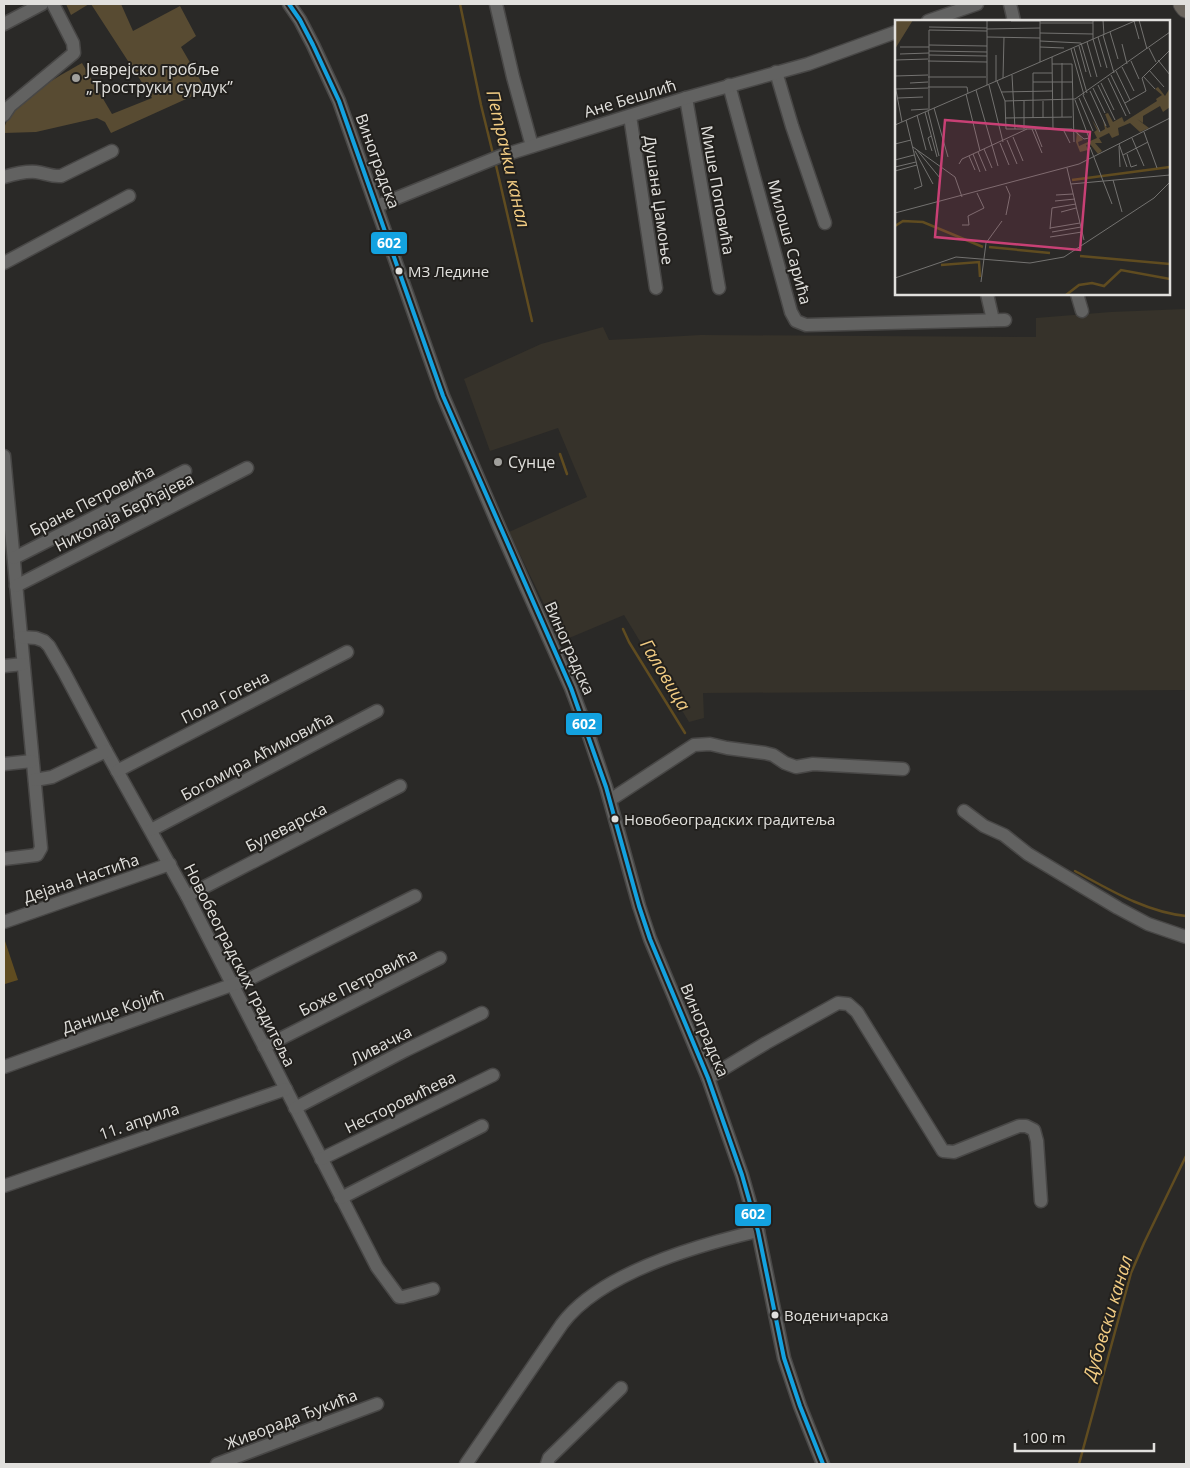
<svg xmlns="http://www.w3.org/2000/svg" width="1190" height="1468" font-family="'Open Sans',sans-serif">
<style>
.built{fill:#36322a}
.green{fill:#584b32}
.water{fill:#604c20}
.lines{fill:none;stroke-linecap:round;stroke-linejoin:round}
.stream{stroke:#604c20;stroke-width:2.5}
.minor-casing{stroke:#484746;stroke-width:15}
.highway-casing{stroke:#484746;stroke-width:21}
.minor{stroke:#626261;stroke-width:12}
.highway{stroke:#6a655d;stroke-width:19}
.bus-1-casing{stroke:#22201d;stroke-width:8}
.bus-1{stroke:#13a2e0;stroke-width:4}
.poi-dot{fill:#a1a09d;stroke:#22201d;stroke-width:2}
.bus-dot{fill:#e1e0dd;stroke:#22201d;stroke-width:2}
.labels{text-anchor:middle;stroke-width:4;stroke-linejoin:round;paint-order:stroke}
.bus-label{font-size:15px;fill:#e1e0dd;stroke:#22201d;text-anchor:start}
.poi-label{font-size:16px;fill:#e1e0dd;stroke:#22201d;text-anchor:start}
.street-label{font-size:16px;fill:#e1e0dd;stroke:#22201d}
.water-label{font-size:18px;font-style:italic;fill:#f2cc83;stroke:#22201d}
.inset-river{fill:none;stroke:#604c20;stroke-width:2.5}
.inset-road{fill:none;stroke:#737270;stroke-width:1}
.view{fill:#c84075;fill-opacity:0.15;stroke:#c84075;stroke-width:2.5}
.inset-edge{fill:none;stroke:#e1e0dd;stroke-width:2.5}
.line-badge{stroke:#22201d;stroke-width:2}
.badge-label{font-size:14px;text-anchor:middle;font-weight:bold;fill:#fff}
</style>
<rect width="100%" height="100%" fill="#2a2927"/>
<path class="built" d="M1186,309V690L703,693L704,718L689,722L624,615L562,641L509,532L587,497L558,428L490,451L464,379L541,344L603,327L609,340L701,335L1036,337V318L1111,312Z"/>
<g class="green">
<path d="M66,4H89L71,15Z"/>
<path d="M91,4H121L133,31L180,6L196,36L181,47L206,90L111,133L105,122L97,118L36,132L4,133C4,104 60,76 82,63L112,114L152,98Z"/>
</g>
<path class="water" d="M4,938L18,980L5,984L4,981Z"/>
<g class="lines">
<g class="stream">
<path d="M460,4L481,105L493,154"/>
<path d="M495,161L532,321"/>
<path d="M560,454L567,474"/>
<path d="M623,629L629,642L685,733"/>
<path d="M1075,871C1110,890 1146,912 1186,916"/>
<path d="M1079,1464L1131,1273L1144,1243L1186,1156"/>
</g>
<g class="minor-casing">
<g id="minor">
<path d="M289,4L300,20L313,45L339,101L443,396L500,529L571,688L587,730L606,787L639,906L650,939L708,1078L742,1175L758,1231L784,1358L800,1406L823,1464"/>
<path d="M496,4L513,77L532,146"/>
<path d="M1010,4L1014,21"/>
<path d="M928,21L977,4"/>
<path d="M4,24L42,4"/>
<path d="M776,72L792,126L825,223"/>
<path d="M729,85L791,312L796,321L806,325L1005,320"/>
<path d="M686,98L719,288"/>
<path d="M4,115L10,106L74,53L73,43L53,4"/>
<path d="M630,116L656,288"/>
<path d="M4,177C14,174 25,171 36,172C45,173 52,177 61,176L112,151"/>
<path d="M377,206L498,157L686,98L808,64L896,32"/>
<path d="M4,263L129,196"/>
<path d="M987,294L993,320"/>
<path d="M1077,294L1082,311"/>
<path d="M4,456L41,848L37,855L4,859"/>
<path d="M14,558L185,471"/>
<path d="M16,586L247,468"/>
<path d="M21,637L36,638L44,641L49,646L64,672L106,751L187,896L377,1267L399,1297H403L433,1289"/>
<path d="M4,666L23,664"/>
<path d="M4,764L32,761"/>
<path d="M117,771L347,652"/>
<path d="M35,780L52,777L106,751"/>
<path d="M610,800L694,745L710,744L727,748L765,753L773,755L785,763L796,767L813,764L903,769"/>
<path d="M964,811L984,826L1004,835L1028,854L1118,908L1148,924L1186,937"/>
<path d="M151,830L377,711"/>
<path d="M187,896L400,786"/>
<path d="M4,922L170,864"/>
<path d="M264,1047L440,958"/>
<path d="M4,1067L251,978L415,896"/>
<path d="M708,1078L766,1043L838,1003L848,1004L857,1012L943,1151L954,1152L1019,1126H1026L1034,1130L1037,1141L1041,1201"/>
<path d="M295,1108L406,1050L482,1013"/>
<path d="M321,1159L493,1075"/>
<path d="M4,1186L286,1089"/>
<path d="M341,1198L482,1126"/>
<path d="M217,1464L377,1404"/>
<path d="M466,1464L562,1324C600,1273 698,1245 758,1231"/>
<path d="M547,1464L549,1458L621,1388"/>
</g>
</g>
<g class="highway-casing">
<path id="highway" d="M1183,4L1186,8"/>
</g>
<use href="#minor" class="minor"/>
<use href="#highway" class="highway"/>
<g class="bus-1-casing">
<path id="bus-1" d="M289,4L300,20L313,45L339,101L443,396L571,688L606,787L639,906L650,939L708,1078L742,1175L758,1231L784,1358L800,1406L823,1464"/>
</g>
<use href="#bus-1" class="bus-1"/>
</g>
<g class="poi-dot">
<circle cx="76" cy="78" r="5"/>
<circle cx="498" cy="462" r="5"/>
</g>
<g class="bus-dot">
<circle cx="399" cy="271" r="4.5"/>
<circle cx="615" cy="819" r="4.5"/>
<circle cx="775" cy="1315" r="4.5"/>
</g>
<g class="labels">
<g class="bus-label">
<text x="408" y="277">МЗ Ледине</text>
<text x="624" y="825">Новобеоградских градитеља</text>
<text x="784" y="1321">Воденичарска</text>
</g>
<g class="poi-label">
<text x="86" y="75">Јеврејско гробље<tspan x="86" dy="18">„Троструки сурдук”</tspan></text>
<text x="508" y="468">Сунце</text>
</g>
<g class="street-label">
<text transform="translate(630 98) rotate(-17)" y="6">Ане Бешлић</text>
<text transform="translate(378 161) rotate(70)" y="6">Виноградска</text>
<text transform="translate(718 190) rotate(80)" y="6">Мише Поповића</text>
<text transform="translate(659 200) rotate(82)" y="6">Душана Џамоње</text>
<text transform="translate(790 242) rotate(75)" y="6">Милоша Сарића</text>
<text transform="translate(92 500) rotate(-27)" y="6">Бране Петровића</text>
<text transform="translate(124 512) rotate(-27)" y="6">Николаја Берђајева</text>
<text transform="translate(570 648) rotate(66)" y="6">Виноградска</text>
<text transform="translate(225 697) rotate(-27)" y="6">Пола Гогена</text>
<text transform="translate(257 756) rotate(-28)" y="6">Богомира Аћимовића</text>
<text transform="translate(286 827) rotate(-27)" y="6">Булеварска</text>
<text transform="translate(81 878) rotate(-19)" y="6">Дејана Настића</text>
<text transform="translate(240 965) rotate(63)" y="6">Новобеоградских градитеља</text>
<text transform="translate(358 982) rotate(-27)" y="6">Боже Петровића</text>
<text transform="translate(113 1011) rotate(-19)" y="6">Данице Којић</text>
<text transform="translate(705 1030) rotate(67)" y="6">Виноградска</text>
<text transform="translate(381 1045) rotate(-27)" y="6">Ливачка</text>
<text transform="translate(400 1102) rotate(-26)" y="6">Несторовићева</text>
<text transform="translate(139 1121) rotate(-19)" y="6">11. априла</text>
<text transform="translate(291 1419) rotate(-21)" y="6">Живорада Ђукића</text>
</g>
<g class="water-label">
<text transform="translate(508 159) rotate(77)" y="6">Петрачки канал</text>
<text transform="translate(665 675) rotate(59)" y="6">Галовица</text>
<text transform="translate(1108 1318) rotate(-73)" y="6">Дубовски канал</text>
</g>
</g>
<g transform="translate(895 20)">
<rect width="275" height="275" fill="#2a2927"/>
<path d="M0,0H18L0,29ZM263,67L270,76L275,68V87L268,92L265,86L248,96V103L242,99L254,108L245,112L235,103L223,108L224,115L217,118L214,113L204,118L207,123H200L207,131L203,134L195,124L191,125L193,130L185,132L181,122L182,111L188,120L183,122L184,126L202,118L199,112L202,110L197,100L205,112L210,109L208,100L212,108L215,107L210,94L213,93L218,102L227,97L229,102L262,81L261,79L267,75L260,69Z" fill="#584b32"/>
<path class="inset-river" d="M177,160L275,147M0,206L8,201L28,202L88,227M94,227L155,233M185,236L275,244M46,245L84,242L85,257M171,275L184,265L197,263L209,266L226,250L275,259"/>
<path class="inset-road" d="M145,0V42M198,0V19L206,47M208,0L209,15M244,0L252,29M116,1H145M239,1L244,19M145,3H198M34,7L92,8M92,9L145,8M215,12L223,39M145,13L198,14M208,15L219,53M92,17L145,18M203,17L212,48M145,21L186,23L196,57M192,22L202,57M227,24L232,44M34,25L92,26M184,26L191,52M5,27H34M145,27L169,28M179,28L192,73M254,28L261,42M176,29L189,75M34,31L92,32M5,34L34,33M34,35L92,36M157,37L158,109M0,40L33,39M263,40L275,55M33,41L92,42M236,41L244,59M157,44H177L179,122M227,47L239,71M254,50L269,67M221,51L235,80M117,55L120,109M216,55L235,94M0,56L33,55M248,56L260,69M33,57H91M108,58L109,17M213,58L231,96M101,61V35M102,61L110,81L111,109H177L189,119L194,118L180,80M138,62H177M15,63L33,62M206,63L219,90M0,65L7,102M92,65V0M94,65L108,122M203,65L220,100M33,67H72L73,73M198,68L210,93M1,69L33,68M81,70L103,146M195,71L211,106M106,72L157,71M71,74L85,131M188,75L205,112M3,78L28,77M184,78L198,111M110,81L180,79L275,12M129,81V109M230,83L251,71L247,58L275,30M39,88L53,137M16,90L33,89M34,90V10L92,11M33,91L44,136M30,92L42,137M22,95L31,130M167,97V43M110,98L177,97M138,98V53H157M148,98V81M11,100L27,166L19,169M0,105L242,0M137,109L147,133M140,109L147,127M168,109L175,123M249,112L262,148M36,116L33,118L37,131M118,117L128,141M237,118L249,146M112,120L122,144M105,123L114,145M0,124L16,120M224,124L232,147M224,126L225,147M18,127L60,157L67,177M195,127L217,184M89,129L97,148M22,130L45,158M20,131L38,164M83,132L91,151M78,134L85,152M232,134L236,147L242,145M228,135L253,122M74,136L80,150M0,140L19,135M64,144L67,139L132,109M0,147L21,142M172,148L189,220M0,151L22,145M218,160L227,192M176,164L275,155M111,166L115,175L111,195M161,175L178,174M160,181L180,179M166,192L181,188M0,193L184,144L275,98M67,205H74L73,196L89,188L82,173M155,208L185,203M155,209L157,188L181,184M157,212L186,207M155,217L187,212M0,258L61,237L135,243L169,237L259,178L275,162M86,262L91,223L107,201"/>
<path class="view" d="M50,100L195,112L185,230L40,217Z"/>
<rect width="275" height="275" class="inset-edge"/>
</g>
<g class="line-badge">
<rect x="370" y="231" width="38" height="24" rx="5" fill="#13a2e0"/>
<rect x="565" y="712" width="38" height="24" rx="5" fill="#13a2e0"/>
<rect x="734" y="1203" width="38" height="24" rx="5" fill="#13a2e0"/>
</g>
<g class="badge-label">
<text x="389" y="248">602</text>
<text x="584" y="729">602</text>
<text x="753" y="1219">602</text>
</g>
<rect width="1190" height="1468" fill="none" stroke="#e1e0dd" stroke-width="10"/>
<path d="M1015 1443v8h139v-8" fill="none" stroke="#e1e0dd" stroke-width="2.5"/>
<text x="1022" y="1443" font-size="15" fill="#e1e0dd" stroke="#22201d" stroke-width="4" paint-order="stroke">100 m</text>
</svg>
